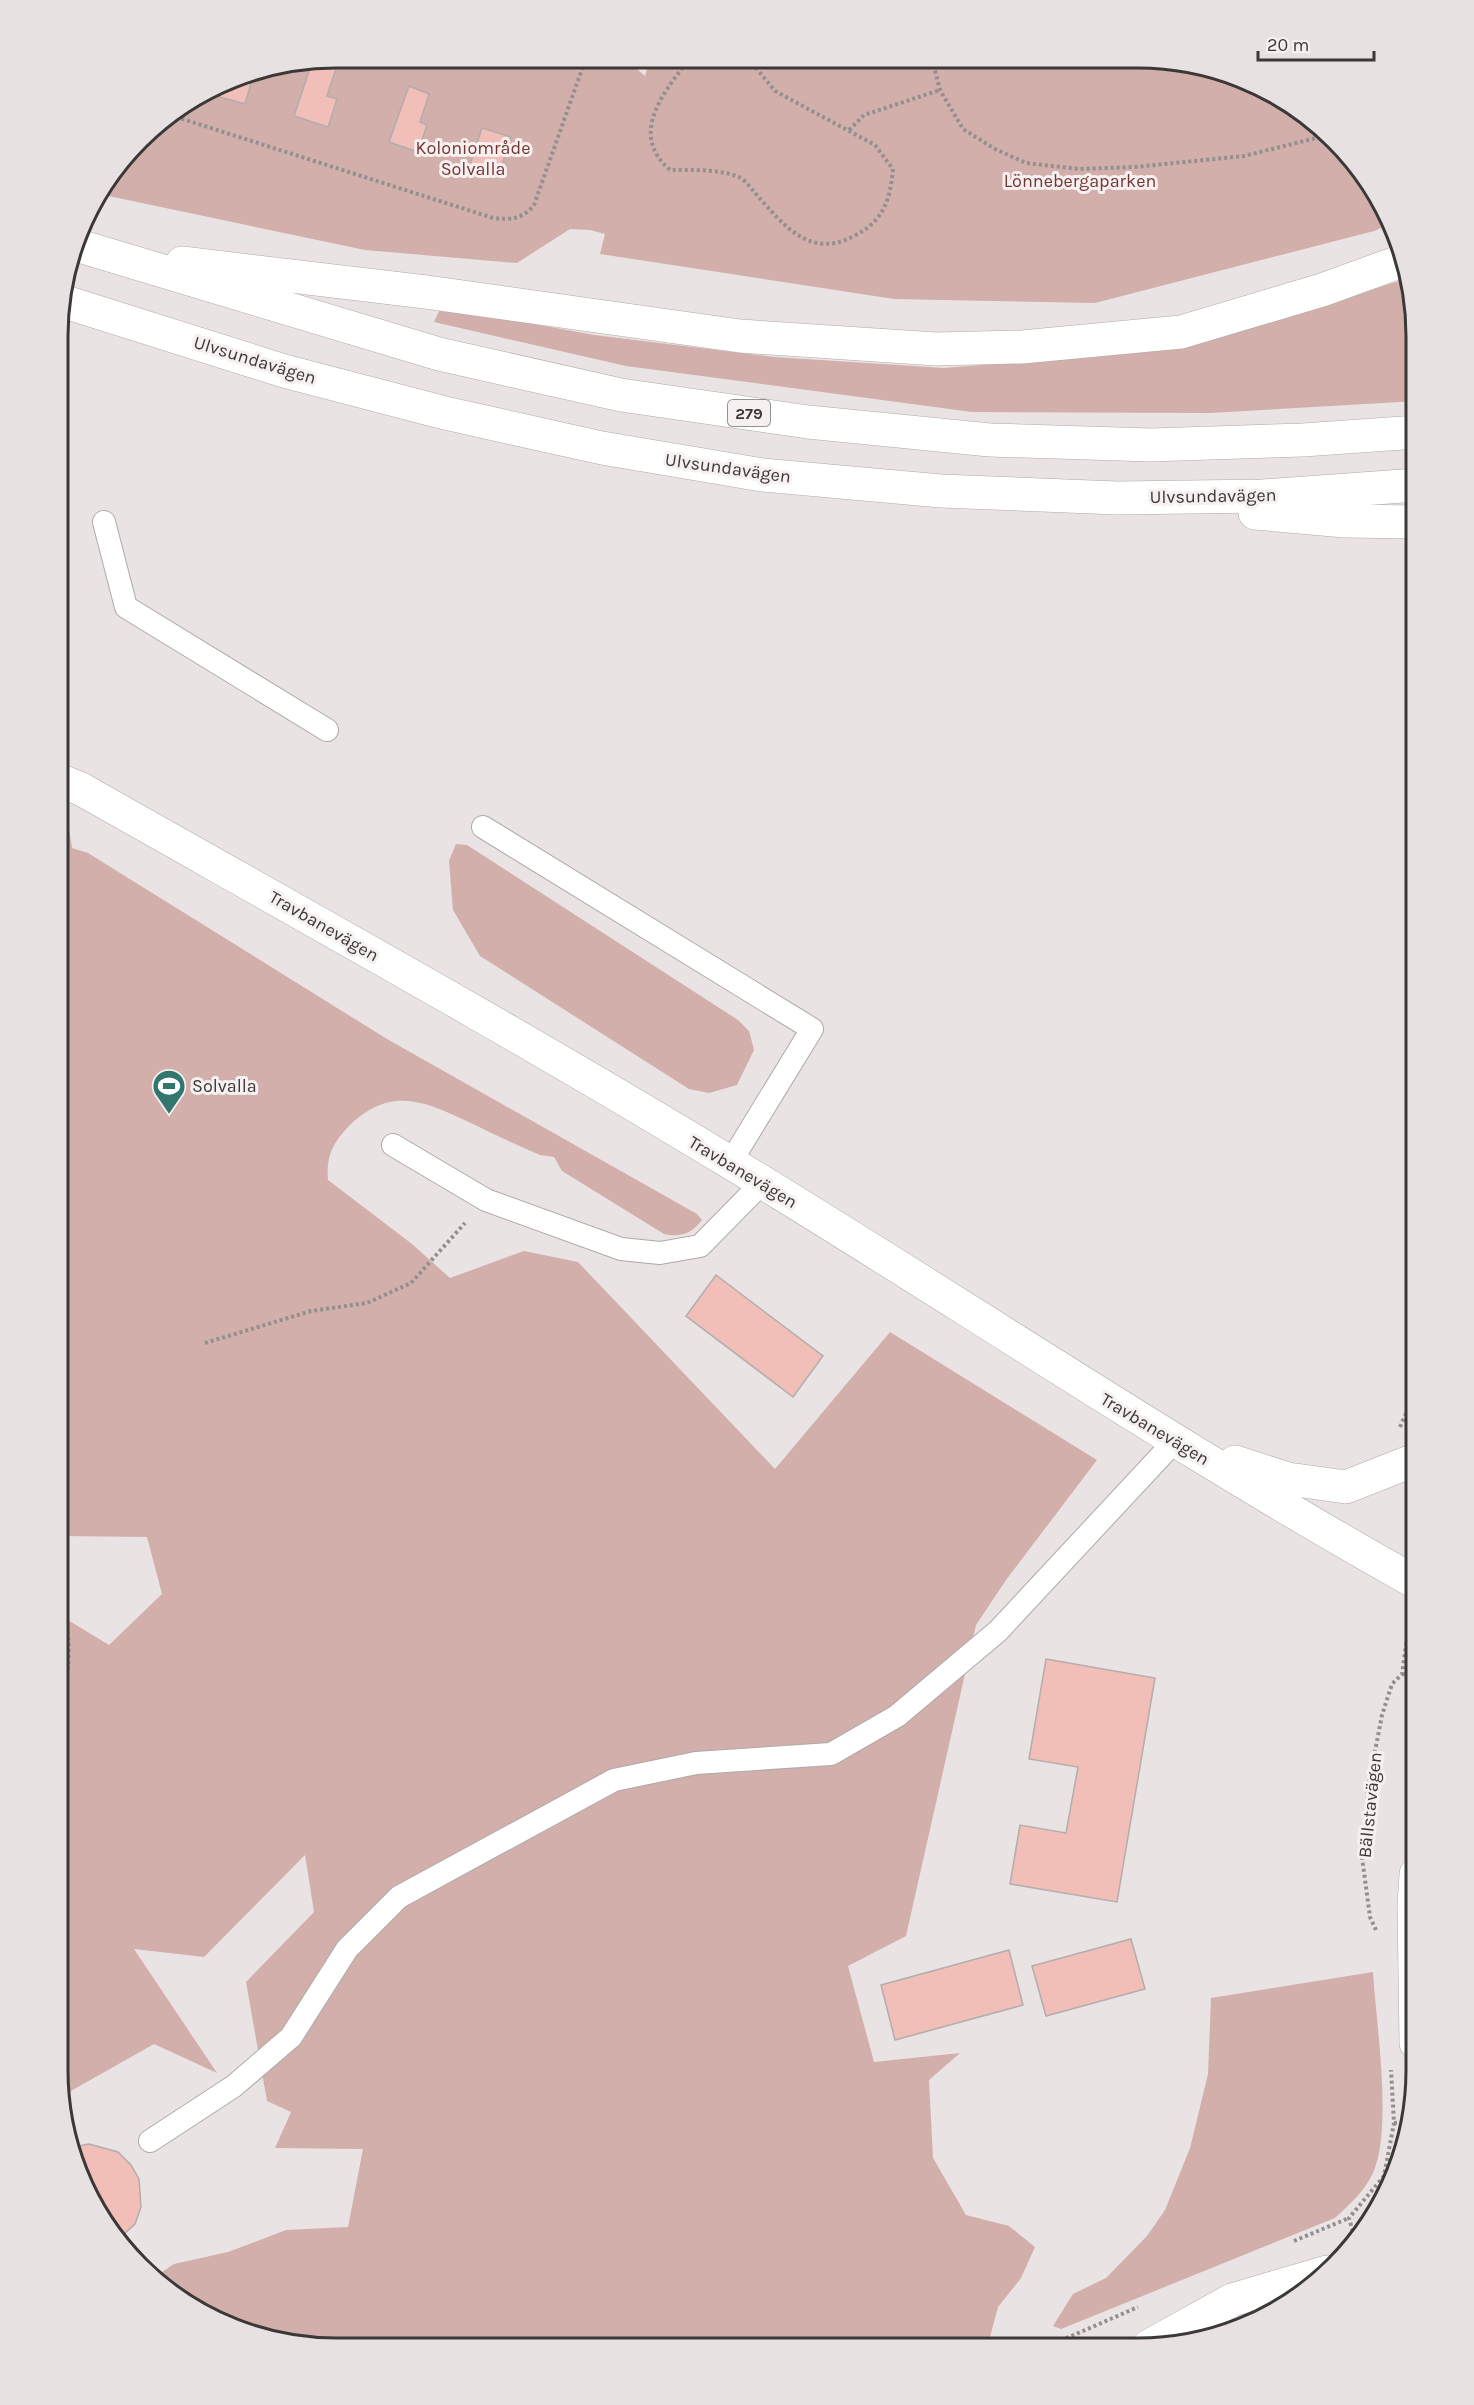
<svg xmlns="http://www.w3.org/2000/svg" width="1474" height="2405" font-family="Karla,sans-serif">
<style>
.green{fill:#d2afab}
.building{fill:#f1beb8;stroke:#b3adad;stroke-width:1.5}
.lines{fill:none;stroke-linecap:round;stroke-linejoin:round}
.lane-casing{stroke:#afaaa9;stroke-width:24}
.street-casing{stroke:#afaaa9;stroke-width:34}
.secondary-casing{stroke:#afaaa9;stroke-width:34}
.primary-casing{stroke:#afaaa9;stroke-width:34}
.path{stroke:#948f8f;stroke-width:4;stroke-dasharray:3 3;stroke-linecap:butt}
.lane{stroke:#fff;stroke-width:22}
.street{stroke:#fff;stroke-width:33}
.secondary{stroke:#fff;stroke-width:33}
.primary{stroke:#fff;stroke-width:33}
.labels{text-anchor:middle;stroke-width:6;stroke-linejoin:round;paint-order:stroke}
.shield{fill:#f6f0f0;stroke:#736f6f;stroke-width:1.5}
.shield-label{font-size:16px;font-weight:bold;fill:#3b3838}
.park-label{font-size:18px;fill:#753632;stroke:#f6f0f0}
.street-label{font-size:18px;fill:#3b3838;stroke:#f6f0f0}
.poi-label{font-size:18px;fill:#3b3838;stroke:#f6f0f0;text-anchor:start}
.rim{fill:none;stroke:#3b3838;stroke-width:3}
</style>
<rect width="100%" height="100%" fill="#e9e3e3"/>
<g class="green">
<path d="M335,57L624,58L645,76L650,58L1175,59L1246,78L1308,115L1360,166L1392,223L1374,231L1095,303L894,299L600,254L605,234L590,230L570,229L517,263L365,250L99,194L152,126L229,78Z"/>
<path d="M1406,279L1417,335V401L1210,413L972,412L626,366L434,322L441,307L594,335L774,357L944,368L1178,349Z"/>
<path d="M59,761L72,848L88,853L387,1039L697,1214L702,1220C692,1233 681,1238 664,1234L562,1171L554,1157L540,1155C517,1145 495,1135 473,1124C426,1102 391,1084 348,1127C332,1144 326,1157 328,1180L412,1244L450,1278L524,1251L578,1262L775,1469L890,1332L1097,1460L1006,1580L976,1625L906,1936L848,1966L874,2062L960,2053L929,2080L933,2158L966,2215L1009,2226L1035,2247L1021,2278L998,2307L987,2348L299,2346C246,2331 193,2318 153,2278L174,2264L228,2252L286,2230L348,2227L363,2149L275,2148L291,2112L267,2101L246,1982L314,1912L305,1855L204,1957L134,1949L217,2073L154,2044L62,2096L57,2070L58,1614L109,1645L162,1594L147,1537L58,1536Z"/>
<path d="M456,844L467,845L738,1020L749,1031L754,1050L737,1085L709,1093L689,1089L480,956L453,910L449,861Z"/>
<path d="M1373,1972C1376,2023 1393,2128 1373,2173C1364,2192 1350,2204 1335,2218L1061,2329L1053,2326L1073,2294L1106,2278L1147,2236L1165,2210L1190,2148L1208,2074L1211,1998Z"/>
</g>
<g class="building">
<path d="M325,59L338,63L327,96L337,99L328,127L294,116L312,62Z"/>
<path d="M254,73L245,104L209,94L210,90L229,78Z"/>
<path d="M409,86L429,94L420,122L427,125L418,152L389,142Z"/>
<path d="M482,128L511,137L498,177L469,168Z"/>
<path d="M716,1275L823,1356L793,1397L686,1316Z"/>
<path d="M1046,1659L1155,1678L1117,1902L1010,1884L1020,1825L1066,1833L1078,1767L1029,1759Z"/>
<path d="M1131,1939L1145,1989L1046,2016L1032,1966Z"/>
<path d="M1009,1950L1023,2005L895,2040L881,1985Z"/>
<path d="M89,2144L118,2152L131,2165L139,2179L141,2207L135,2224L116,2241L78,2176L72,2147Z"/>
</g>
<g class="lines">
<g class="lane-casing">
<g id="lane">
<path d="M104,522L126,607L327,730"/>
<path d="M483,827L812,1029L730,1163"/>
<path d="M393,1145L486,1200L621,1249L660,1253L700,1246L762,1183"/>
<path d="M150,2141L234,2086L291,2037L347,1949L399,1897L614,1780L696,1763L831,1754L897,1716L998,1631L1174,1442"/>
</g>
</g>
<g class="street-casing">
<g id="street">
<path d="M59,780L81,789"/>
<path d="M1149,2346L1232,2300L1327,2272"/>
</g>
</g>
<g class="secondary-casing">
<g id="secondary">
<path d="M81,789C298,912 517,1033 731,1163C960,1302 1182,1452 1417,1583"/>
<path d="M1235,1462L1288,1479L1346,1487L1417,1459"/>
<path d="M1416,2043L1414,1905L1416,1874"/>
</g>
</g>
<g class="primary-casing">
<g id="primary">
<path d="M76,245L439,354L621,395L808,422L990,440L1151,445L1303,440L1417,432"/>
<path d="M182,263L426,292L740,336L936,349L1022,347L1181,332L1322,290L1402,261"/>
<path d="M59,300L284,371L445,413L602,448L762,475L941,491L1117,498L1263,496L1417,485"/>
<path d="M1255,513L1345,521L1417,522"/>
</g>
</g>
<g class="path">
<path d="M690,58C664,92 628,134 670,170C692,170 719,169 739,177C745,180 751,188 755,193C783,224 809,260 854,236C884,221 890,200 893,169L875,145L775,91L748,58"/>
<path d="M932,59L940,90L963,129L995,149L1026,163L1079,169L1135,167L1244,156L1328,135"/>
<path d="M170,115L493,218C511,220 523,219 534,205L586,58"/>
<path d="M849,130L864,115L940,90"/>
<path d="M205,1343L311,1311L367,1303L411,1283L465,1223"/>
<path d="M1400,1427L1417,1389"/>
<path d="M1402,1674L1417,1677"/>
<path d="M57,1704C76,1677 67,1620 62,1588L58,1586"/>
<path d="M1376,1930L1370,1917L1362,1857L1368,1788L1382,1715L1392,1684L1402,1674L1410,1617"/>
<path d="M1394,2123L1410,2122"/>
<path d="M1294,2241L1349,2218"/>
<path d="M1356,2243L1349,2218L1384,2176L1394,2123L1391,2070"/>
<path d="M1044,2348L1138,2307"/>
</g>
<use href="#lane" class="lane"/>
<use href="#street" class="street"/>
<use href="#secondary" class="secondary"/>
<use href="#primary" class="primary"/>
</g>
<defs>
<g id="stadium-pin" transform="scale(1.725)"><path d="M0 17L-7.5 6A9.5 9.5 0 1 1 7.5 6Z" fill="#31776e" stroke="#f6f0f0"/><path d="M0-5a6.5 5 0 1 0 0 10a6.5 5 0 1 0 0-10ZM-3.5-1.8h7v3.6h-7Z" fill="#fff"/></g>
</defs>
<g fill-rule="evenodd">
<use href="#stadium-pin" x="169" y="1086"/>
</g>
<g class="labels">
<rect class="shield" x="728" y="400" width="42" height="26" rx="4.5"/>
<g class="shield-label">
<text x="749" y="419">279</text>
</g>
<g class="park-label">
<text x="473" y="154">Koloniområde<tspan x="473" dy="21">Solvalla</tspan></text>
<text x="1080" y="187">Lönnebergaparken</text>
</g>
<g class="street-label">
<text transform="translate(255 360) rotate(17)" y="6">Ulvsundavägen</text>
<text transform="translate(728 468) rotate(8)" y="6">Ulvsundavägen</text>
<text transform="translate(1213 496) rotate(-1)" y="6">Ulvsundavägen</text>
<text transform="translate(324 926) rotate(30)" y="6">Travbanevägen</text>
<text transform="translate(743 1172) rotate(31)" y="6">Travbanevägen</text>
<text transform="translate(1155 1429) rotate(31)" y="6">Travbanevägen</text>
<text transform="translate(1370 1805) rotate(-84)" y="6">Bällstavägen</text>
</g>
<g class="poi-label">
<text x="192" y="1092">Solvalla</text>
</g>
</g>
<path d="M0 0H1474V2405H0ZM336 68H1138A268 268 0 0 1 1406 336V2070A268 268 0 0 1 1138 2338H336A268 268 0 0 1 68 2070V336A268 268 0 0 1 336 68Z" fill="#e7e1e1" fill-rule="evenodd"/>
<path class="rim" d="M336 68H1138A268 268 0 0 1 1406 336V2070A268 268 0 0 1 1138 2338H336A268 268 0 0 1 68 2070V336A268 268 0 0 1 336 68Z"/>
<path d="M1258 51v9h116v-9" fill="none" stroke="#3b3838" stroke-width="3"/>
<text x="1267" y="51" font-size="18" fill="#3b3838" stroke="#f6f0f0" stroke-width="4.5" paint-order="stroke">20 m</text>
</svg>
